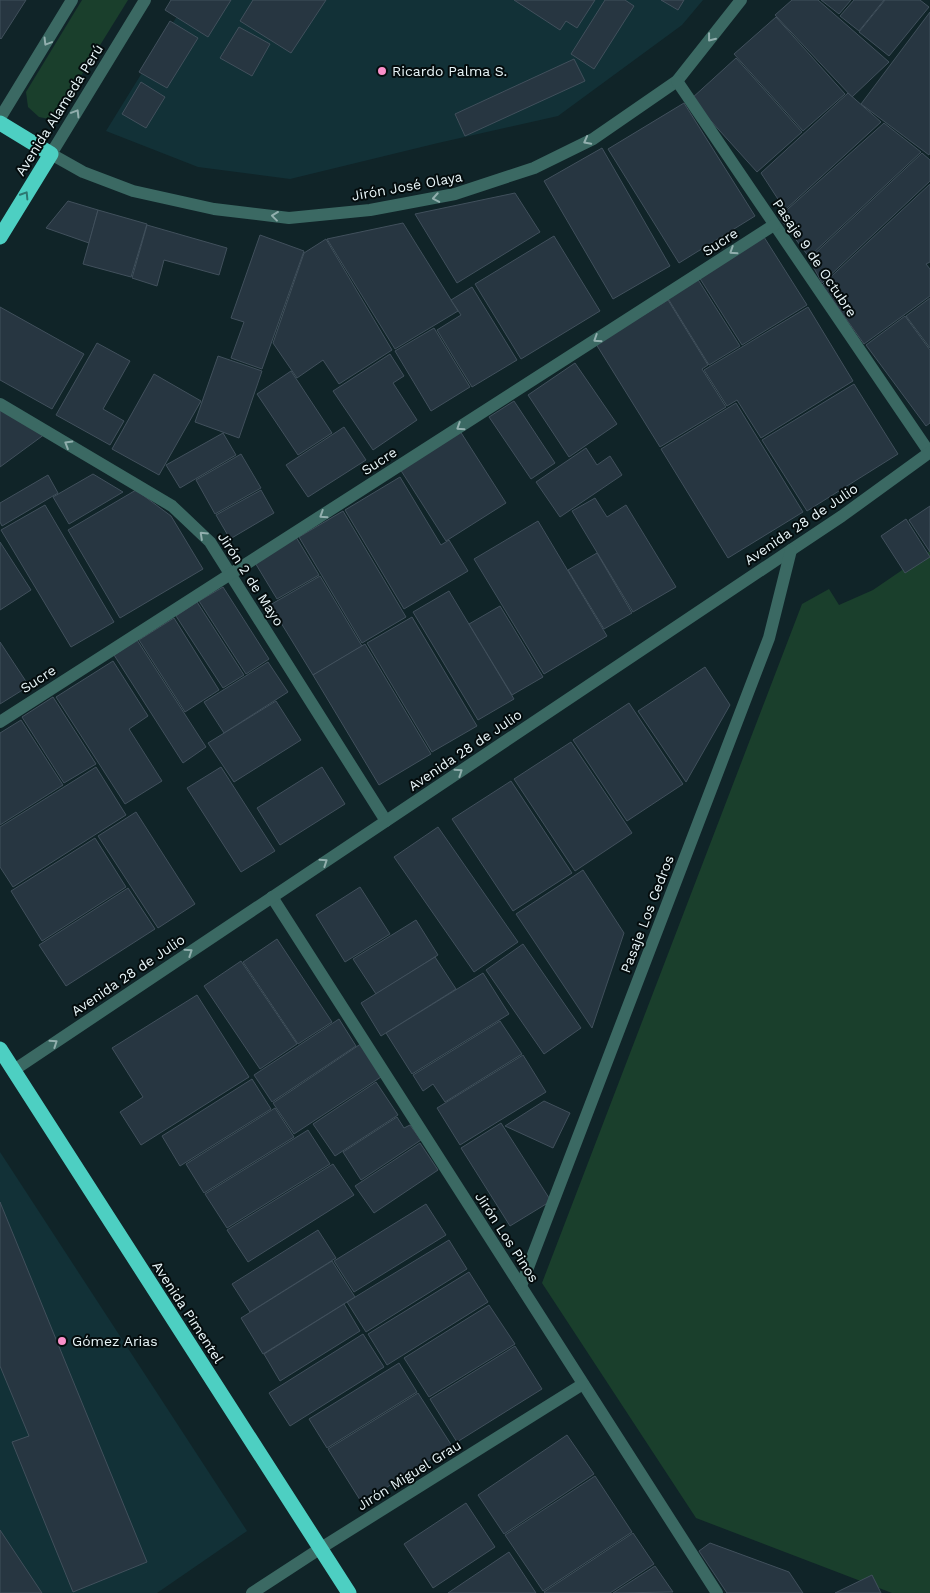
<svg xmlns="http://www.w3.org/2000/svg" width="930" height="1593" font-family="'Work Sans',sans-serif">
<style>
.built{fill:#123137}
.green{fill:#1a3f2c}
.building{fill:#273641;stroke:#41505c}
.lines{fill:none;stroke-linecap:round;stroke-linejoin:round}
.minor{stroke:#3b6963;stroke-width:12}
.highway{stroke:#4dcfc2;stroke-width:15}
.oneway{stroke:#92afae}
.oneway2{stroke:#2c7771}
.poi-dot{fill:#f98fc9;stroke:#040c0d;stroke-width:2}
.labels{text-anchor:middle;stroke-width:4;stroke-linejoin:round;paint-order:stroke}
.poi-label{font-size:14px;fill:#e8f5f8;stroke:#040c0d;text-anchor:start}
.street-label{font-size:14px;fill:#e8f5f8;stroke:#040c0d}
</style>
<rect width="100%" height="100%" fill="#102428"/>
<g class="built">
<path d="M187,0H703L682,25L558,116L438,143L290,179L198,167L106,131Z"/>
<path d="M0,1152L247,1531L157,1593H0Z"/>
</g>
<g class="green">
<path d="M82,0H128L58,113L49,119L39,117L28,107L26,92Z"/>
<path d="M930,551V1593H892L696,1518L542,1283L802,604L829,589L839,605L873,590Z"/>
</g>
<g class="building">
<path d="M0,0H26L1,39L0,38Z"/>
<path d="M171,0H231L208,37L165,10Z"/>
<path d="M253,0H326L291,53L240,21Z"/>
<path d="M514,0H595L577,28L566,21L560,30Z"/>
<path d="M605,0H625L634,6L594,69L571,54Z"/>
<path d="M661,0H684L678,10Z"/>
<path d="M792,0H818L889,62L852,97L775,15Z"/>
<path d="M821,0H851L839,14Z"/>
<path d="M854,0H884L859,31L840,16Z"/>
<path d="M885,0H920L929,7L889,56L859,32Z"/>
<path d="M930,12V153L929,155L861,104Z"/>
<path d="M776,17L845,94L803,131L734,54Z"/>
<path d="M170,21L198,38L167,88L139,72Z"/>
<path d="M239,27L270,44L252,76L220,58Z"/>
<path d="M736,58L802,132L757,172L691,99Z"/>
<path d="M574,59L585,81L465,136L455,114Z"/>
<path d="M141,82L165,97L146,128L122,114Z"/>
<path d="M848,93L881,122L785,210L761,173Z"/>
<path d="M684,103L755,216L679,263L608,149Z"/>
<path d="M884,123L921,152L809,257L779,217Z"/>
<path d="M602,148L670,266L613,299L544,181Z"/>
<path d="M922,153L930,160V181L822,283L809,259Z"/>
<path d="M930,184V262L926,264L930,269V296L864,344L822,285Z"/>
<path d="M515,193L540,232L457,283L415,214Z"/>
<path d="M68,201L98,210L89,243L46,228Z"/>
<path d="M98,210L147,224L131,277L83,264Z"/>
<path d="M403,223L458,311L395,349L327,239Z"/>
<path d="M147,225L227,248L219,275L164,260L157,286L132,278Z"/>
<path d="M260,235L304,251L262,369L231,358L244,322L231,318Z"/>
<path d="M554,236L600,311L521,359L475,284Z"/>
<path d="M764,237L807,305L742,345L699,277Z"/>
<path d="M326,239L392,350L339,384L323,360L297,378L273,343L304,253Z"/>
<path d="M697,278L740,346L709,365L667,297Z"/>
<path d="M472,287L517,360L472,387L437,330L461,315L451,300Z"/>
<path d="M930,298V348L906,316Z"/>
<path d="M668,300L708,365L702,369L726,407L660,447L596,344Z"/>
<path d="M0,307L84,354L52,409L0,380Z"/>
<path d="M808,307L853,381L761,438L737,400L727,406L704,370Z"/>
<path d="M905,316L930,350V423L926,426L866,345Z"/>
<path d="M434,328L470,387L431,411L395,351Z"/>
<path d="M97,343L130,361L103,409L124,421L110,445L56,415Z"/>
<path d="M390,354L404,376L393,383L417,420L373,450L333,391Z"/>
<path d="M218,356L262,371L239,438L195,422Z"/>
<path d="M575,363L617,424L569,457L528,395Z"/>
<path d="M291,371L332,433L298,455L257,394Z"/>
<path d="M154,374L201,401L159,475L112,449Z"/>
<path d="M854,384L898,454L807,511L762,440Z"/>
<path d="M514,401L555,463L531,479L489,417Z"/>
<path d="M736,403L803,512L728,558L661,449Z"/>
<path d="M0,406L45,434L0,467Z"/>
<path d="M344,427L366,460L308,497L286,465Z"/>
<path d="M460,431L506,503L446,541L400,469Z"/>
<path d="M223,433L236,455L180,488L166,465Z"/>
<path d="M586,448L597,465L610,456L622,475L560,517L536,482Z"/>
<path d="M241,454L261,488L215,514L196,480Z"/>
<path d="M93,474L123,492L69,524L53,497Z"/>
<path d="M48,475L58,493L2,526L0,522V503Z"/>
<path d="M400,477L441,545L449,540L468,571L404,609L345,510Z"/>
<path d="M136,490L171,516L203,569L120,618L68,530Z"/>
<path d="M261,490L274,513L230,539L216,515Z"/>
<path d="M595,498L607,517L626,505L676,587L633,612L572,511Z"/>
<path d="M45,505L114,622L71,647L1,530Z"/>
<path d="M930,506V552L909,520Z"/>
<path d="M343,511L406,617L362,643L299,537Z"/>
<path d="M906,519L930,557L905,573L881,536Z"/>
<path d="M538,521L607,636L544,674L474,559Z"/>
<path d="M296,537L319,575L277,599L254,561Z"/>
<path d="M0,542L31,590L0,610Z"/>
<path d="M597,553L632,613L604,629L568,570Z"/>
<path d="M320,576L362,646L313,675L270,605Z"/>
<path d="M223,587L269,659L246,674L199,601Z"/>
<path d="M449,591L514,699L478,720L413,612Z"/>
<path d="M197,602L244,675L223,688L176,616Z"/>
<path d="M500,606L543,677L512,695L469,624Z"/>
<path d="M412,617L477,726L432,752L367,643Z"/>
<path d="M174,618L219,690L185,712L139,640Z"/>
<path d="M137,640L206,747L183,763L114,655Z"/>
<path d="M0,642L29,686L0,704Z"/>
<path d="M365,644L431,754L379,785L313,675Z"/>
<path d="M113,661L148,716L129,729L162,781L125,804L56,697Z"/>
<path d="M268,662L288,692L224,733L204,702Z"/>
<path d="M705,667L730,705L686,782L638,711Z"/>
<path d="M53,697L96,764L64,783L22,717Z"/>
<path d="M276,701L301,740L234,782L208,743Z"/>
<path d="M629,703L683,784L627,821L573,740Z"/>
<path d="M21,720L63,785L0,825V733Z"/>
<path d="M571,742L632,833L575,871L514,779Z"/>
<path d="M96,767L126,815L13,887L0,867V827Z"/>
<path d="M221,767L275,851L241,872L187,788Z"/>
<path d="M322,767L345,804L280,845L257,808Z"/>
<path d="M511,781L572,873L513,911L452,819Z"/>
<path d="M136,812L195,904L158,928L98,836Z"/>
<path d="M438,827L518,942L474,972L394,857Z"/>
<path d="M95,838L126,887L42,941L11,891Z"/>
<path d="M583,870L624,933L592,1028L516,914Z"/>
<path d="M360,887L390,934L345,962L316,915Z"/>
<path d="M128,888L155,929L66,986L39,945Z"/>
<path d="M416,920L438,955L376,994L353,959Z"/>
<path d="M277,939L332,1022L298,1044L243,962Z"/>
<path d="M523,944L581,1028L544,1054L486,970Z"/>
<path d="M435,957L456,989L381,1036L361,1003Z"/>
<path d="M241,961L297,1044L260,1069L204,986Z"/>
<path d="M483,973L509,1014L412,1074L386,1033Z"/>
<path d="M197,995L249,1077L141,1145L120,1112L143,1097L112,1048Z"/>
<path d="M339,1019L356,1046L272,1102L254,1075Z"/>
<path d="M500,1021L522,1054L445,1102L433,1084L423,1091L413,1075Z"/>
<path d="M362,1043L384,1075L294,1134L273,1103Z"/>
<path d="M523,1055L546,1092L460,1145L437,1108Z"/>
<path d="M252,1079L271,1109L180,1166L162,1136Z"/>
<path d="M376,1082L398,1115L335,1156L313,1124Z"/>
<path d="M544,1101L570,1113L553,1148L505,1126Z"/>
<path d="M275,1108L294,1137L204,1193L186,1164Z"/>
<path d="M397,1117L404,1128L410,1125L421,1140L361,1180L343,1152Z"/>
<path d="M501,1123L551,1201L510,1226L461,1148Z"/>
<path d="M308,1130L330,1164L227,1228L205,1194Z"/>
<path d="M420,1143L438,1170L374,1213L355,1186Z"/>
<path d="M333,1164L354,1195L248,1262L227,1230Z"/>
<path d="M0,1202L147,1562L73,1592L12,1442L29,1436L0,1366Z"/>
<path d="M426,1204L446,1235L354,1292L334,1261Z"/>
<path d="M318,1230L336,1258L250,1312L232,1284Z"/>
<path d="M449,1240L467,1269L366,1332L347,1302Z"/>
<path d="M332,1261L355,1297L263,1354L241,1318Z"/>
<path d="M469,1272L488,1302L387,1365L368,1334Z"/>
<path d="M344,1304L360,1331L280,1381L264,1354Z"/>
<path d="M489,1305L515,1344L429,1397L404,1358Z"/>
<path d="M363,1334L384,1367L290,1426L269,1393Z"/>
<path d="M515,1346L542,1389L457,1442L430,1399Z"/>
<path d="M399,1363L417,1392L327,1448L309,1419Z"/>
<path d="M418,1393L452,1446L362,1503L328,1449Z"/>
<path d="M567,1435L594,1474L504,1534L478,1495Z"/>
<path d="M595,1476L632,1532L543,1591L505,1535Z"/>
<path d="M466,1503L495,1547L433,1588L404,1544Z"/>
<path d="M0,1530L42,1593H0Z"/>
<path d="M633,1533L654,1564L610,1593H545L544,1592Z"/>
<path d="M710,1543L789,1572L803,1593H727L699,1551Z"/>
<path d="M509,1552L536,1593H448Z"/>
<path d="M655,1566L673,1592L613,1593Z"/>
<path d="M872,1575L881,1593H835Z"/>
</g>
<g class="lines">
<g class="minor">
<path d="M145,0L51,154L83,172L133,191L214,209L289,218L370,210L455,194L534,168L593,139L677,81L741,0"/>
<path d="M677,81L929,452"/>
<path d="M0,118L72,0"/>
<path d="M0,404L172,506L210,542L386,821"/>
<path d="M0,722L774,225"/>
<path d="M272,897L717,1593"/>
<path d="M14,1070L791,550L842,516L930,452"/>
<path d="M521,1286L769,638L791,550"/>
<path d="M252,1593L321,1548L583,1384"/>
</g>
<g class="highway">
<path d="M0,123L51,154L0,237"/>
<path d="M0,1049L349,1593"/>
</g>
</g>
<defs><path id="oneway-chevron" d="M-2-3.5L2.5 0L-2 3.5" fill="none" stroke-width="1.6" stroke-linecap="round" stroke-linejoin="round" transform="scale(1.25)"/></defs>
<g class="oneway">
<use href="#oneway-chevron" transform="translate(711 38) rotate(128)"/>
<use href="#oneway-chevron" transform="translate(47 42) rotate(121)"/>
<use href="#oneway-chevron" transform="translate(76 113) rotate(-59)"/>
<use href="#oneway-chevron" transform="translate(587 141) rotate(152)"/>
<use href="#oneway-chevron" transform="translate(436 198) rotate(170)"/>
<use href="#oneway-chevron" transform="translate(275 216) rotate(-173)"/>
<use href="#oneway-chevron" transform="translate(733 251) rotate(147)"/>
<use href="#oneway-chevron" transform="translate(597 339) rotate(147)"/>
<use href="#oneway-chevron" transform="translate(460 427) rotate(147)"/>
<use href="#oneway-chevron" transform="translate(68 444) rotate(-149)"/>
<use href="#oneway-chevron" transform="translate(323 515) rotate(147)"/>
<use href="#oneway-chevron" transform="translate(203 535) rotate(-137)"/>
<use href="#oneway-chevron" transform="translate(459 772) rotate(-34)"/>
<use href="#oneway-chevron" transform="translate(324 862) rotate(-34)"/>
<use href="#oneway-chevron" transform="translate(189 952) rotate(-34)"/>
<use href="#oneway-chevron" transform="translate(54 1043) rotate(-34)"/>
</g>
<use class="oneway2" href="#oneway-chevron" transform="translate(25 195) rotate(-58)"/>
<g class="poi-dot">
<circle cx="382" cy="71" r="5"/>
<circle cx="62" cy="1341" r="5"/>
</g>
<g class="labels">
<g class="poi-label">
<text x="392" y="76">Ricardo Palma S.</text>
<text x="72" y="1346">Gómez Arias</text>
</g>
<g class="street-label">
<text transform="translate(59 110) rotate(-58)" y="5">Avenida Alameda Perú</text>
<text transform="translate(407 186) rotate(-10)" y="5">Jirón José Olaya</text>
<text transform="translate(720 242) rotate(-33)" y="5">Sucre</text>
<text transform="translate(815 258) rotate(56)" y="5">Pasaje 9 de Octubre</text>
<text transform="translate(379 461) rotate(-33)" y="5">Sucre</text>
<text transform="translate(801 524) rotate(-34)" y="5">Avenida 28 de Julio</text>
<text transform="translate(251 579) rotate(57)" y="5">Jirón 2 de Mayo</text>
<text transform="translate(38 679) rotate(-33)" y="5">Sucre</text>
<text transform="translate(465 750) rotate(-34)" y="5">Avenida 28 de Julio</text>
<text transform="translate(647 914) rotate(-69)" y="5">Pasaje Los Cedros</text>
<text transform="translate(128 975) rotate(-34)" y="5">Avenida 28 de Julio</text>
<text transform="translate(507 1237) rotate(57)" y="5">Jirón Los Pinos</text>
<text transform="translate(188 1312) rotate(57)" y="5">Avenida Pimentel</text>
<text transform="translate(409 1475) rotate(-32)" y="5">Jirón Miguel Grau</text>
</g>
</g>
</svg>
